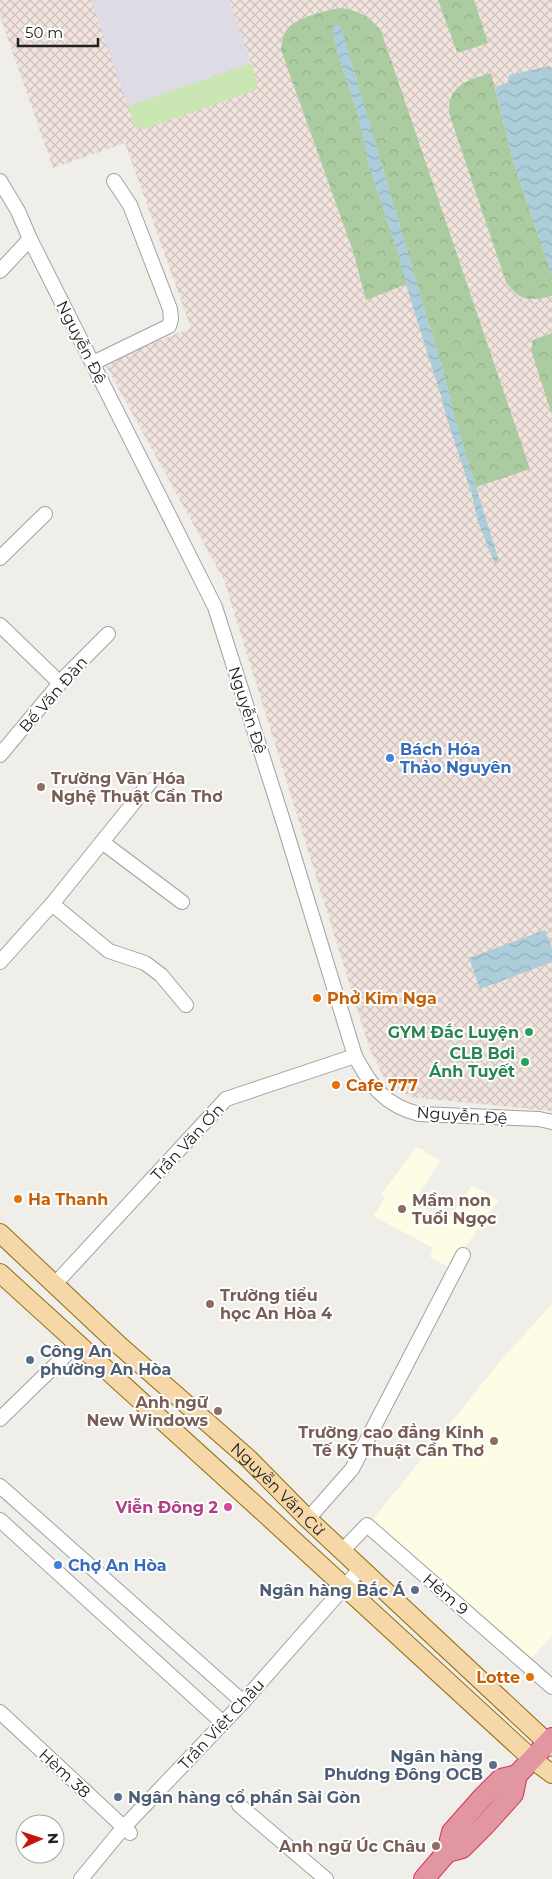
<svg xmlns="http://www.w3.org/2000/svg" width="552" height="1879" font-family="Montserrat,sans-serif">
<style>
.education{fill:#fcfde4}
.military{fill:url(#military-cross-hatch)}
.grass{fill:#cae6b2}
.forest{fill:url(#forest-crowns)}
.plaza{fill:#dddce6}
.water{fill:url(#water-waves)}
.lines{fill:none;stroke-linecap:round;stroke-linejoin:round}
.minor-casing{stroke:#a2a2a2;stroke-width:16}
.major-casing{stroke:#926b0b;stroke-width:20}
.highway-casing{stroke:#cf3463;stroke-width:22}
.minor{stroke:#fff;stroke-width:14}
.major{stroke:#f6d7a8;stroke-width:18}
.highway{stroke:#e196a1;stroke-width:20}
.shop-dot{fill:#3f7fe0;stroke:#fff;stroke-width:2}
.education-dot{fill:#8d6e63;stroke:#fff;stroke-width:2}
.food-dot{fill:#e8710a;stroke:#fff;stroke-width:2}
.leisure-dot{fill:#2e9e5b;stroke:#fff;stroke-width:2}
.service-dot{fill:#5c6f8a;stroke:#fff;stroke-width:2}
.hotel-dot{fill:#d1479c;stroke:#fff;stroke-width:2}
.labels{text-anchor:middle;stroke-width:4;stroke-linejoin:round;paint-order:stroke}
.street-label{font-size:16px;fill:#212121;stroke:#fff}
.shop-label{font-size:16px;font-weight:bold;fill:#366cbe;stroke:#fff;text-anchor:start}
.education-label{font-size:16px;font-weight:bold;fill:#785e54;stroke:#fff;text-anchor:start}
.food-label{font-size:16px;font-weight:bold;fill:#c56008;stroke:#fff;text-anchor:start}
.leisure-label{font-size:16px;font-weight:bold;fill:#27864d;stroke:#fff;text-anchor:end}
.service-label{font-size:16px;font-weight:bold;fill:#4e5e75;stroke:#fff;text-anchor:start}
.hotel-label{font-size:16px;font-weight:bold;fill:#b23c85;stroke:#fff;text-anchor:end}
</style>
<defs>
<pattern id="military-cross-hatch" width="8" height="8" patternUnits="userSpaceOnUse" patternTransform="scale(1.25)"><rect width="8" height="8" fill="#f1e3dd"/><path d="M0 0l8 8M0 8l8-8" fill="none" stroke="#cec2bd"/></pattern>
<pattern id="forest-crowns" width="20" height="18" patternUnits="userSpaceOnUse" patternTransform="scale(1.25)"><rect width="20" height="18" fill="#abcca0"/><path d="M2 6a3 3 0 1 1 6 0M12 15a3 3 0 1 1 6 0" fill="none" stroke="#93af8a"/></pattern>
<pattern id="water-waves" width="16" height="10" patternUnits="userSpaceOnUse" patternTransform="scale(1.25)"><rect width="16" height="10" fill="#acceda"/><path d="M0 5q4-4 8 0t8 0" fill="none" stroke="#94b1bb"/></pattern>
</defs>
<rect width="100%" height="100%" fill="#f0eee8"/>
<g class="education">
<path d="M415,1148H420L440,1161L414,1202L447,1221L472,1185L499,1200L450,1268L430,1257L433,1248L373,1216L385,1198L381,1195Z"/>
<path d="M552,1304V1636L527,1663L369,1524L503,1358Z"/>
</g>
<path class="military" d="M0,0H552V1111L410,1097L385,1080L369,1047L224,580L104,362L191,328L125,143L53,168L0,16Z"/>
<path class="grass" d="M251,63L258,83L256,90L142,130L135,127L128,106Z"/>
<g class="forest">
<path d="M438,0H474L488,43L461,52H457Z"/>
<path d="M342,8C359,11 371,17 381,31L530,469L476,487L454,416L447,385L341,27H333L338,55L358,115L369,166L398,253L407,284L366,300L354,254L281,50C282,42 283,33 289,27C297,18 330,9 342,8Z"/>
<path d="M491,73L514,164L552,275V296C530,301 520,302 506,282L449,113C448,84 469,80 491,73Z"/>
<path d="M552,333V415L531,350L533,340Z"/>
</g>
<path class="plaza" d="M91,0H229L251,63L128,106Z"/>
<g class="water">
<path d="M337,25L341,27L447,385L454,416L499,561L495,564L478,522L472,495L446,416L441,396L410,298L398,253L369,166L358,115L338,55L333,27Z"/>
<path d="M550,66L552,71V275L514,164L495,87L509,82V75Z"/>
<path d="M545,930L552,948V962L480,989L469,958Z"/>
</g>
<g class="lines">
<g class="minor-casing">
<g id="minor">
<path d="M0,181L18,211L30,239L215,607L284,824L355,1056C371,1086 384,1105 419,1114L539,1119L552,1122"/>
<path d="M0,271L30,239"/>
<path d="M93,363L169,326L171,319L170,309L130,205L114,181"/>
<path d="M0,558L45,514"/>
<path d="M0,625L60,683"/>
<path d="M0,755L66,676L108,634"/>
<path d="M102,842L182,902"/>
<path d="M52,904L109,951L145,963L161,975L186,1005"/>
<path d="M0,962L52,904L152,780"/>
<path d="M55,1284L226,1099L355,1056"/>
<path d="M0,1419L78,1343"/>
<path d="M0,1486L243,1702"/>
<path d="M308,1519L352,1469L463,1255"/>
<path d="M0,1520L223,1723"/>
<path d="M342,1551L367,1525L552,1687"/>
<path d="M0,1712L130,1833"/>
<path d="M239,1805L326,1879"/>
<path d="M81,1879L123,1828L243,1702L361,1568"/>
</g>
</g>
<g class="major-casing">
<g id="major">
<path id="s1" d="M0,1233L120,1346L249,1459L308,1519L552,1747"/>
<path d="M0,1273L251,1501L532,1759L552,1774"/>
</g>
</g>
<g class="highway-casing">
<g id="highway">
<path d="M447,1852L462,1848L485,1825L513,1794L517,1775L552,1738"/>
<path d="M424,1879L447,1852L452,1832L482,1798L501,1779L517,1775"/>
</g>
</g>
<use href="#minor" class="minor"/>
<use href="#major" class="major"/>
<use href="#highway" class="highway"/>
</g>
<g class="shop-dot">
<circle cx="390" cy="758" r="5"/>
<circle cx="58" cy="1565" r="5"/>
</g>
<g class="education-dot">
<circle cx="41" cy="787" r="5"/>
<circle cx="402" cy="1209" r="5"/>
<circle cx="210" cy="1304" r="5"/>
<circle cx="218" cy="1411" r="5"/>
<circle cx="494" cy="1441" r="5"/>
<circle cx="436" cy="1846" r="5"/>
</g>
<g class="food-dot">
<circle cx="317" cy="998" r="5"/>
<circle cx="336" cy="1085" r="5"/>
<circle cx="18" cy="1199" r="5"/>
<circle cx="530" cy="1677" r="5"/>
</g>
<g class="leisure-dot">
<circle cx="529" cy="1032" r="5"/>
<circle cx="525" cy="1062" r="5"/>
</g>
<g class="service-dot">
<circle cx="30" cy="1360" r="5"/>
<circle cx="415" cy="1590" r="5"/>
<circle cx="493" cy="1765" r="5"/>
<circle cx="118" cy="1797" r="5"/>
</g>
<circle class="hotel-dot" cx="228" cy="1507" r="5"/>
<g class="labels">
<g class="street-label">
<text transform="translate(82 342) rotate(63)" y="6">Nguyễn Đệ</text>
<text transform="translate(53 694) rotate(-49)" y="6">Bế Văn Đàn</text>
<text transform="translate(248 710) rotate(72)" y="6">Nguyễn Đệ</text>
<text transform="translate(462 1115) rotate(4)" y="6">Nguyễn Đệ</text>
<text transform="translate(187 1142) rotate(-47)" y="6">Trần Văn Ơn</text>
<text dy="6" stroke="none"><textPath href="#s1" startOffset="378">Nguyễn Văn Cừ</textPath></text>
<text transform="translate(446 1594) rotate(41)" y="6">Hẻm 9</text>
<text transform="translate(221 1724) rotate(-47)" y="6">Trần Việt Châu</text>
<text transform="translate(65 1773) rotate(43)" y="6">Hèm 38</text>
</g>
<g class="shop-label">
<text x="400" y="755">Bách Hóa<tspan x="400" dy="18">Thảo Nguyên</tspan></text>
<text x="68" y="1571">Chợ An Hòa</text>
</g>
<g class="education-label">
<text x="51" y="784">Trường Văn Hóa<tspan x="51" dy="18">Nghệ Thuật Cần Thơ</tspan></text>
<text x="412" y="1206">Mầm non<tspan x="412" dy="18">Tuổi Ngọc</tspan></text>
<text x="220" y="1301">Trường tiểu<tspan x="220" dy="18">học An Hòa 4</tspan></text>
<text x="208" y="1408" text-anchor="end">Anh ngữ<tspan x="208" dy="18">New Windows</tspan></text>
<text x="484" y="1438" text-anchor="end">Trường cao đẳng Kinh<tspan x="484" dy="18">Tế Kỹ Thuật Cần Thơ</tspan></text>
<text x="426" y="1852" text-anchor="end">Anh ngữ Úc Châu</text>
</g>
<g class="food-label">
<text x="327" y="1004">Phở Kim Nga</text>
<text x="346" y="1091">Cafe 777</text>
<text x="28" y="1205">Ha Thanh</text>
<text x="520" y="1683" text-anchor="end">Lotte</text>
</g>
<g class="leisure-label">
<text x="519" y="1038">GYM Đắc Luyện</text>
<text x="515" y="1059">CLB Bơi<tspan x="515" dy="18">Ánh Tuyết</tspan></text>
</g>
<g class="service-label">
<text x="40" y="1357">Công An<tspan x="40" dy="18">phường An Hòa</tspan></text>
<text x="405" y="1596" text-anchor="end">Ngân hàng Bắc Á</text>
<text x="483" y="1762" text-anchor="end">Ngân hàng<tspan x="483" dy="18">Phương Đông OCB</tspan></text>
<text x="128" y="1803">Ngân hàng cổ phần Sài Gòn</text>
</g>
<g class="hotel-label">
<text x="218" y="1513">Viễn Đông 2</text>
</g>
</g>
<g transform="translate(40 1839) rotate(87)"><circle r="24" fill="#ffffff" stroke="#a6a6a6"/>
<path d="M0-4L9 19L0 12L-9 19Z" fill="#c3160f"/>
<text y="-8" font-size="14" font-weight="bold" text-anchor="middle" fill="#212121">N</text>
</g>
<path d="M18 38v8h80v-8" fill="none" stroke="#212121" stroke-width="2.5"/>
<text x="25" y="38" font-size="15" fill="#212121" stroke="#ffffff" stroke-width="4" paint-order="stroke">50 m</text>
</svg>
